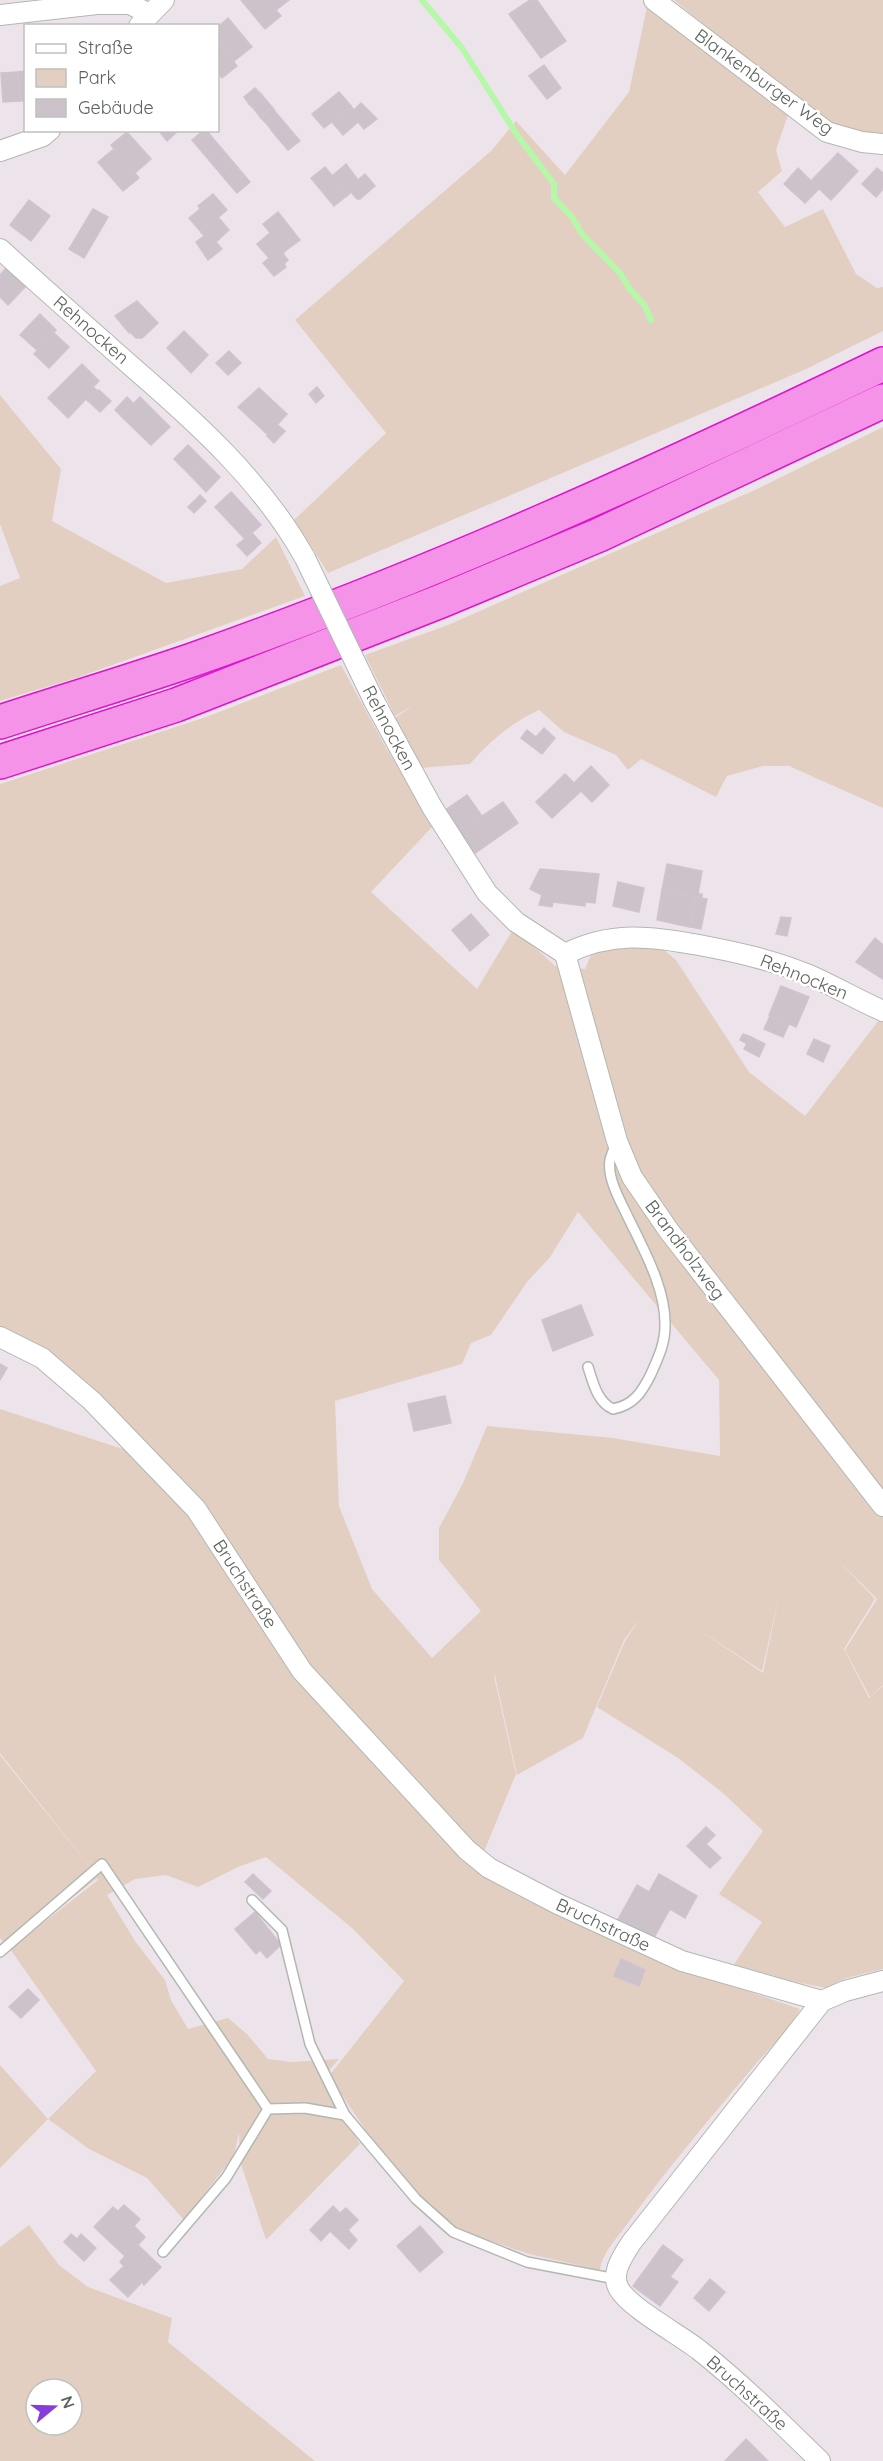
<svg xmlns="http://www.w3.org/2000/svg" width="883" height="2461" font-family="Quicksand,sans-serif">
<style>
.green{fill:#e3cfc2;fill-rule:evenodd}
.lines{fill:none;stroke-linecap:round;stroke-linejoin:round}
.stream{stroke:#b6f8a9;stroke-width:6}
.building{fill:#cbc2ca;stroke:#d1c2d0;stroke-width:1.5}
.service-casing{stroke:#b1b8b1;stroke-width:12}
.minor-casing{stroke:#b1b8b1;stroke-width:22}
.motorway-casing{stroke:#df12ce;stroke-width:36}
.service{stroke:#fff;stroke-width:9}
.minor{stroke:#fff;stroke-width:20}
.motorway{stroke:#f493e7;stroke-width:33}
.minor-bridge-casing{stroke:#b1b8b1;stroke-width:22;stroke-linecap:butt}
.minor-bridge{stroke:#fff;stroke-width:20}
.labels{text-anchor:middle;stroke-width:5;stroke-linejoin:round;paint-order:stroke}
.street-label{font-size:18px;fill:#5c635c;stroke:#fff}
</style>
<rect width="100%" height="100%" fill="#ede4eb"/>
<g class="green">
<path d="M674,0H883V135H872L828,125Z"/>
<path d="M648,2L789,112L776,150L782,171L758,192L785,227L823,209L856,274L877,288L883,287V331L804,370L328,573L294,520L386,433L295,320L492,150L516,121L565,175L629,92Z"/>
<path d="M0,395L61,469L52,521L166,583L242,569L276,537L305,596L76,678L0,701V586L20,578L0,524Z"/>
<path d="M883,427V808L789,766H763L727,776L716,797L641,759L628,770L616,755L564,732L539,710C511,723 490,741 470,764L419,768L395,718L415,704L395,716L365,655L448,625L757,489Z"/>
<path d="M341,665L385,746L433,826L371,892L477,989L514,928L555,966L585,969L591,955L627,942L657,944L676,960L749,1072L805,1116L879,1020L883,1022V1685L870,1697L845,1650L877,1599L838,1560L875,1599L844,1649L869,1698L883,1686V1969L846,1978L826,1988L731,1969L762,1922L719,1894L763,1831L723,1793L678,1758L597,1707L625,1641L640,1618L624,1640L583,1738L517,1775L495,1676L497,1674L494,1676L516,1774L483,1854L294,1654L137,1440L55,1356L0,1330V784L206,717ZM578,1212L719,1380L720,1456L613,1438L487,1426L463,1483L439,1528V1560L481,1611L432,1658L372,1589L339,1506L335,1401L462,1364L471,1343L491,1335L527,1282L550,1257ZM780,1591L763,1673L692,1625L762,1671Z"/>
<path d="M0,1409L129,1451L186,1508L298,1677L466,1858L677,1967L800,2009C789,2031 770,2047 754,2066C711,2117 667,2169 628,2223C618,2237 602,2253 600,2270L529,2254L455,2229L417,2198L371,2138L329,2076L404,1981L352,1928L266,1857L238,1867L198,1887L166,1875L135,1879L107,1895L135,1941L165,1980L171,2000L188,2029L228,2018L247,2034L268,2059L291,2062L339,2059L321,2080L360,2144L266,2240L240,2161L239,2133L234,2156L184,2220L147,2178L89,2149L48,2119L0,2168V2065L48,2119L96,2071L10,1949L98,1880L97,1878L8,1949L0,1938V1755L97,1876L0,1753Z"/>
<path d="M29,2225L59,2265L88,2287L172,2318L168,2342L315,2461H0V2247ZM36,2389H72V2425H36Z"/>
</g>
<g class="lines">
<path class="stream" d="M422,0L462,48L517,135L554,184V198L572,217L582,234L620,273L629,288L645,306L651,320"/>
</g>
<g class="building">
<path d="M241,0H267L281,16L265,29Z"/>
<path d="M267,0H289L276,10Z"/>
<path d="M530,0H537L566,41L541,58L509,14Z"/>
<path d="M228,18L252,47L234,61L218,42V27Z"/>
<path d="M218,42L237,66L222,78L218,73Z"/>
<path d="M544,65L561,88L547,99L529,76Z"/>
<path d="M26,71V101H20L18,72Z"/>
<path d="M18,72L20,101L3,102L1,73Z"/>
<path d="M255,88L261,94L249,104L244,97Z"/>
<path d="M339,92L351,106L324,128L312,114Z"/>
<path d="M261,94L266,100L255,110L249,104Z"/>
<path d="M266,100L272,107L260,117L255,110Z"/>
<path d="M361,103L377,119L364,129L358,122L343,135L332,122L351,106L354,110Z"/>
<path d="M272,107L277,114L266,123L260,117Z"/>
<path d="M277,114L283,121L272,131L266,123Z"/>
<path d="M283,121L288,127L277,137L272,131Z"/>
<path d="M288,127L294,134L282,143L277,137Z"/>
<path d="M158,130H179L167,141Z"/>
<path d="M204,130H207L211,136L198,147L192,140Z"/>
<path d="M127,132L151,159L135,173L111,145Z"/>
<path d="M294,134L300,141L288,150L282,143Z"/>
<path d="M211,136L216,142L203,153L198,147Z"/>
<path d="M216,142L222,149L209,160L203,153Z"/>
<path d="M114,149L139,178L123,191L98,162Z"/>
<path d="M222,149L227,155L214,166L209,160Z"/>
<path d="M838,153L858,171L831,200L811,181Z"/>
<path d="M227,155L233,162L220,173L214,166Z"/>
<path d="M233,162L238,168L225,179L220,173Z"/>
<path d="M346,164L358,180L365,174L375,186L360,199H357L351,192L348,195L332,176Z"/>
<path d="M325,167L348,195L334,206L311,178Z"/>
<path d="M238,168L244,175L231,186L225,179Z"/>
<path d="M798,168L819,189L805,203L784,184Z"/>
<path d="M877,168L883,173V189L876,197L862,184Z"/>
<path d="M244,175L250,182L237,193L231,186Z"/>
<path d="M213,194L227,210L201,232L189,218L200,209L198,206Z"/>
<path d="M29,200L50,216L31,241L10,225Z"/>
<path d="M93,209L108,217L84,258L69,249Z"/>
<path d="M278,212L300,240L285,251L263,224Z"/>
<path d="M218,217L229,230L216,242L222,249L208,260L196,242L204,236L201,232Z"/>
<path d="M270,233L285,251L283,254L288,260L284,264L286,267L274,276L263,263L269,258L257,244Z"/>
<path d="M7,267L27,285L8,305L0,297V275Z"/>
<path d="M137,301L158,323L142,338H136L130,332L129,333L115,316Z"/>
<path d="M40,314L56,330L37,350L20,335Z"/>
<path d="M184,331L208,355L191,373L167,348Z"/>
<path d="M54,333L69,347L49,368L34,354Z"/>
<path d="M229,351L241,363L228,375L216,363Z"/>
<path d="M82,364L99,381L93,387L98,391L88,401L86,399L68,418L48,398Z"/>
<path d="M317,387L324,396L316,403L309,394Z"/>
<path d="M259,388L287,414L268,435L238,407Z"/>
<path d="M99,390L111,401L100,412L88,401Z"/>
<path d="M127,397L133,403L121,416L115,410Z"/>
<path d="M140,397L170,427L151,445L121,416Z"/>
<path d="M278,425L285,431L274,443L267,436Z"/>
<path d="M188,445L204,461L190,475L174,459Z"/>
<path d="M204,461L220,477L206,492L190,475Z"/>
<path d="M231,492L246,508L230,523L215,507Z"/>
<path d="M200,495L206,501L194,513L188,507Z"/>
<path d="M246,508L261,525L245,539L230,523Z"/>
<path d="M252,533L261,543L247,556L237,545Z"/>
<path d="M544,728L555,738L542,754L521,738L527,730L536,737Z"/>
<path d="M591,766L609,785L592,802L581,791L552,818L536,802L565,774L574,783Z"/>
<path d="M467,795L482,816L458,832L444,811Z"/>
<path d="M503,802L518,823L474,854L458,832Z"/>
<path d="M667,864L702,871L698,894H702V898L662,890Z"/>
<path d="M540,869L599,874L595,903L585,902V906L553,902L552,907L539,905L542,895L530,889Z"/>
<path d="M618,882L644,888L639,912L613,906Z"/>
<path d="M662,890L696,897L690,927L657,920Z"/>
<path d="M696,897L707,899L701,929L690,927Z"/>
<path d="M471,914L489,935L470,951L452,930Z"/>
<path d="M781,917L791,918L787,936L776,934Z"/>
<path d="M875,938L883,945V979L856,962Z"/>
<path d="M781,986L809,997L796,1027L769,1015Z"/>
<path d="M770,1016L789,1024L783,1037L764,1029Z"/>
<path d="M743,1034L751,1037L747,1044L740,1040Z"/>
<path d="M751,1037L765,1044L759,1057L744,1049Z"/>
<path d="M814,1039L830,1046L823,1062L807,1054Z"/>
<path d="M581,1305L593,1335L553,1351L542,1320Z"/>
<path d="M0,1364L7,1368L0,1380Z"/>
<path d="M445,1396L451,1423L414,1431L408,1404Z"/>
<path d="M706,1827L715,1835L706,1844L721,1858L710,1868L687,1846Z"/>
<path d="M253,1874L271,1891L263,1899L245,1882Z"/>
<path d="M659,1874L697,1896L685,1918L670,1909L651,1943L616,1923L637,1885L649,1892Z"/>
<path d="M255,1912L281,1945L267,1958L260,1950L256,1954L235,1929Z"/>
<path d="M621,1959L645,1970L639,1986L614,1976Z"/>
<path d="M28,1989L39,2000L21,2018L9,2007Z"/>
<path d="M124,2205L140,2219L134,2226L145,2237L138,2245L161,2267L144,2285L142,2282L128,2297L110,2280L124,2266L120,2262L125,2256L94,2227L113,2207L118,2211Z"/>
<path d="M333,2206L340,2213L346,2208L358,2220L348,2230L357,2240L349,2249L330,2231L321,2241L310,2230Z"/>
<path d="M420,2226L443,2252L420,2272L397,2246Z"/>
<path d="M71,2234L77,2239L81,2234L96,2248L84,2261L64,2242Z"/>
<path d="M663,2245L683,2260L670,2277L678,2282L660,2306L633,2286Z"/>
<path d="M710,2279L725,2292L709,2311L694,2298Z"/>
<path d="M746,2439L768,2461H725Z"/>
</g>
<g class="lines">
<g class="service-casing">
<g id="service">
<path d="M588,1367C593,1382 597,1402 613,1409C634,1405 642,1392 651,1374C658,1358 665,1344 665,1326C666,1287 642,1247 626,1213C619,1199 607,1177 610,1160C611,1155 614,1149 616,1143"/>
<path d="M252,1900L282,1930L310,2044L345,2115L416,2199L453,2232L527,2262L616,2279"/>
<path d="M0,1952L102,1864L268,2109"/>
<path d="M163,2252L226,2178L268,2109L305,2108L345,2115"/>
</g>
</g>
<g class="minor-casing">
<g id="minor">
<path d="M654,0L827,132L862,142L883,144"/>
<path d="M0,15L97,4H130L149,14"/>
<path d="M139,26L164,0"/>
<path d="M0,151L43,136L50,130"/>
<path d="M0,249C43,288 87,327 130,365C196,422 262,481 305,558"/>
<path d="M374,701L432,807L487,893L516,922L565,954"/>
<path d="M565,954L617,1141L632,1177L669,1231L883,1506"/>
<path d="M565,954C611,931 650,936 699,945C736,952 773,960 809,975C834,986 858,1000 883,1011"/>
<path d="M0,1337L42,1358L92,1401L196,1509L302,1671L467,1850L489,1868L558,1904L682,1961L822,2001"/>
<path d="M820,2461C781,2423 742,2384 699,2350C680,2335 630,2308 619,2289C610,2273 623,2256 631,2243L822,2001L845,1991L883,1981"/>
</g>
</g>
<g class="motorway-casing">
<g id="motorway">
<path d="M0,722C64,701 128,682 192,660C428,577 657,473 883,364"/>
<path d="M0,762L176,705L441,601L599,535L883,401"/>
</g>
</g>
<use href="#service" class="service"/>
<use href="#minor" class="minor"/>
<use href="#motorway" class="motorway"/>
<g class="minor-bridge-casing">
<path id="minor-bridge" d="M305,558L374,701"/>
</g>
<use href="#minor-bridge" class="minor-bridge"/>
</g>
<g class="labels">
<g class="street-label">
<text transform="translate(764 82) rotate(36)" y="6">Blankenburger Weg</text>
<text transform="translate(91 330) rotate(41)" y="6">Rehnocken</text>
<text transform="translate(389 728) rotate(62)" y="6">Rehnocken</text>
<text transform="translate(804 977) rotate(22)" y="6">Rehnocken</text>
<text transform="translate(685 1250) rotate(53)" y="6">Brandholzweg</text>
<text transform="translate(245 1584) rotate(57)" y="6">Bruchstraße</text>
<text transform="translate(603 1925) rotate(25)" y="6">Bruchstraße</text>
<text transform="translate(747 2393) rotate(42)" y="6">Bruchstraße</text>
</g>
</g>
<rect x="24" y="24" width="195" height="108" fill="#ffffff" stroke="#bec1be" stroke-width="1.5"/>
<rect x="36" y="44" width="30" height="9" fill="#ffffff" stroke="#bec1be" stroke-width="1.5"/>
<text x="78" y="54" font-size="18" fill="#5c635c">Straße</text>
<rect x="36" y="69" width="30" height="18" fill="#e3cfc2" stroke="#bec1be" stroke-width="1.5"/>
<text x="78" y="84" font-size="18" fill="#5c635c">Park</text>
<rect x="36" y="99" width="30" height="18" fill="#cbc2ca" stroke="#bec1be" stroke-width="1.5"/>
<text x="78" y="114" font-size="18" fill="#5c635c">Gebäude</text>
<g transform="translate(54 2407) rotate(71)"><circle r="28" fill="#ffffff" stroke="#bec1be" stroke-width="1.5"/>
<path d="M0-4.5L10 22L0 15L-10 22Z" fill="#873cdb"/>
<text y="-9" font-size="16" font-weight="bold" text-anchor="middle" fill="#5c635c">N</text>
</g>
</svg>
